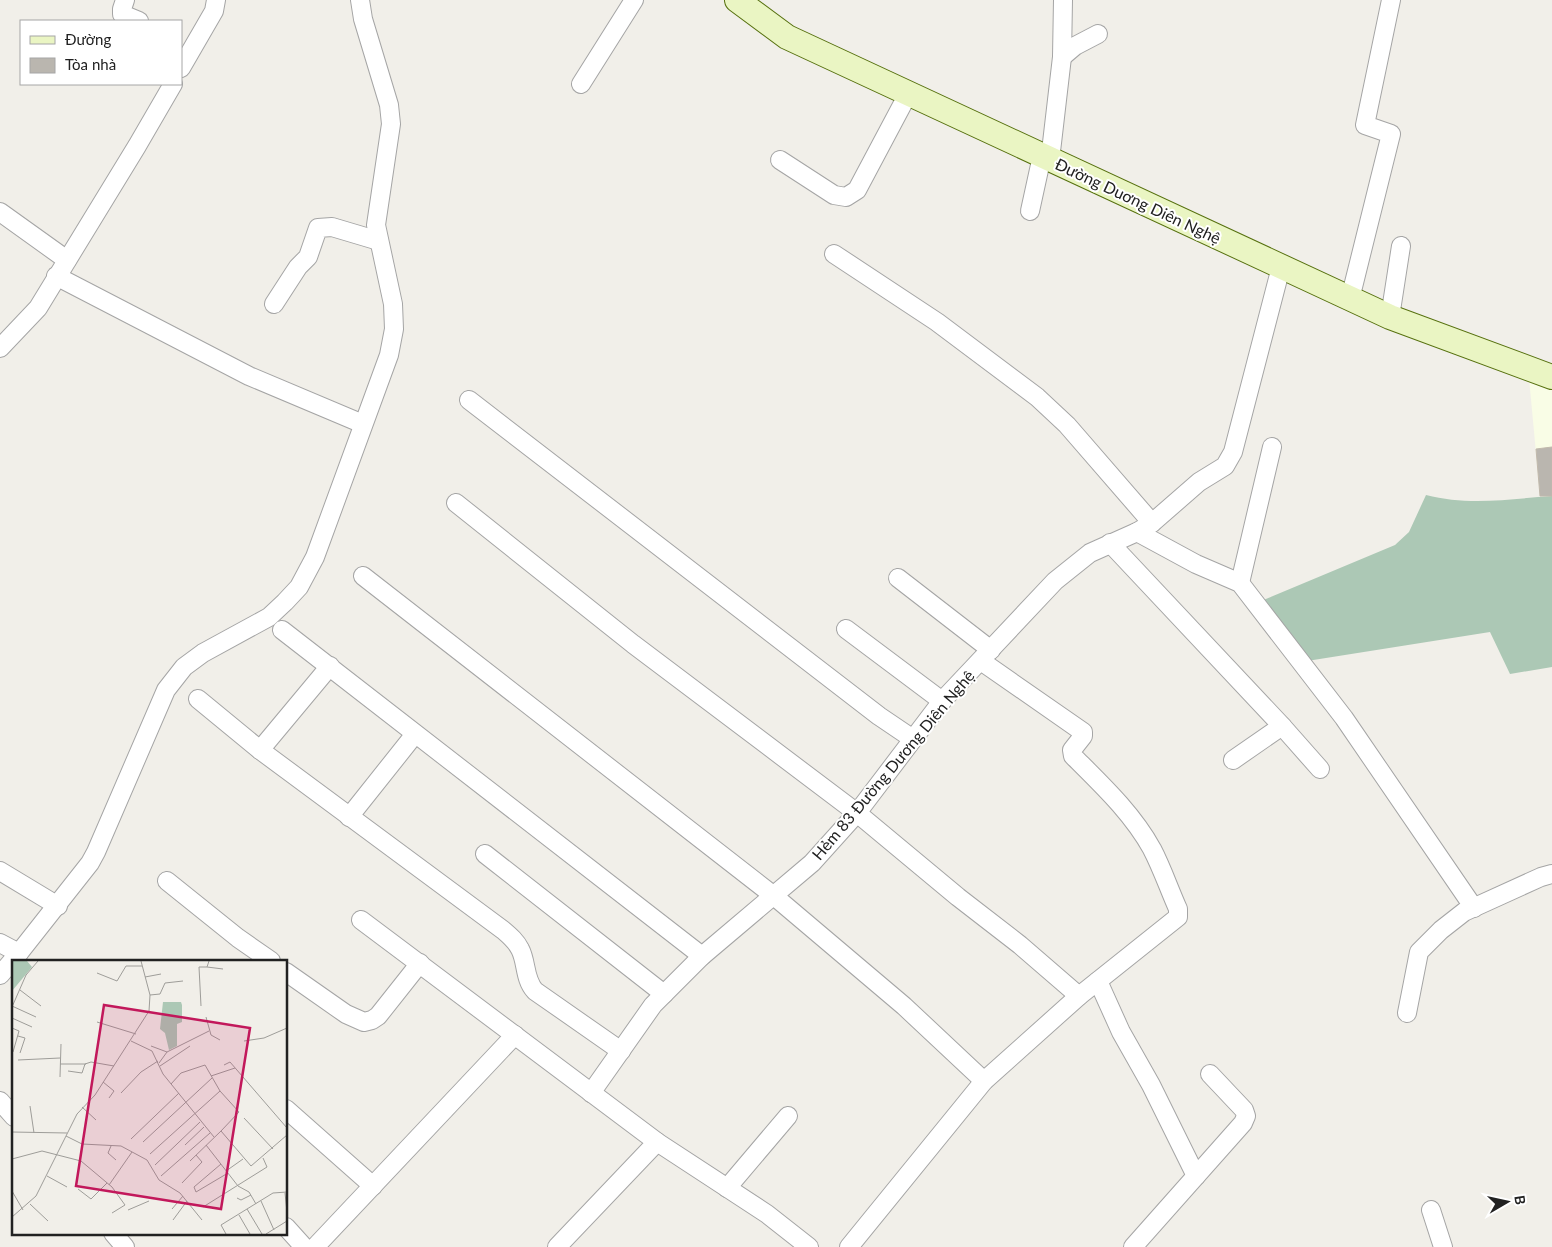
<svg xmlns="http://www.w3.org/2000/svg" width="1552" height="1247" font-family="Lato,sans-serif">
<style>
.education{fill:#f9fde6}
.cemetery{fill:#acc8b5}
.building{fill:#bab6af;stroke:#c1b9ac}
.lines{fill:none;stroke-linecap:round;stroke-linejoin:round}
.street-casing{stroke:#a5a5a5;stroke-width:20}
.secondary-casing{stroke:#57710f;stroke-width:26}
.street{stroke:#fff;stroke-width:18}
.secondary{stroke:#eaf5c3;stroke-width:24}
.labels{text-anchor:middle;stroke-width:4;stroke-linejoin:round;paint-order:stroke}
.street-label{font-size:16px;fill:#212121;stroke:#fff}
.inset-road{fill:none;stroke:#9e9d99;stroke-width:1}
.view{fill:#c2185b;fill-opacity:0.15;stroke:#c2185b;stroke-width:2.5}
.inset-edge{fill:none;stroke:#212121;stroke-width:2.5}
</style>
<rect width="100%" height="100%" fill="#f1efe9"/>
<path class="education" d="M1529,378L1552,386V496H1540Z"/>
<path class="cemetery" d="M1426,495C1468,506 1510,499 1552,496V667L1510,674L1490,632L1307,661L1261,601L1395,545L1409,532Z"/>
<path class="building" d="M1552,447V496H1540L1536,449Z"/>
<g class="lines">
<g class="street-casing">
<g id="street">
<path d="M125,0L122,9V14L139,21"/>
<path d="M1062,57L1075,46L1098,34"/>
<path d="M181,68L214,11L216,0"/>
<path d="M581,84L634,0"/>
<path d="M780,160L834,195L846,197L857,190L908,94"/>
<path d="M1050,160L1062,57L1063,0"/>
<path d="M1030,211L1042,156"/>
<path d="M0,212L67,260"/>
<path d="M834,254L937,322L1037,397L1067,425L1152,523"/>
<path d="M56,276L249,376L363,424"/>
<path d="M1350,299L1391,134L1365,125L1391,0"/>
<path d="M274,304L298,267L308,257L318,228L332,227L379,241"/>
<path d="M1390,317L1401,246"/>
<path d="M0,348L38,308L137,146L173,84"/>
<path d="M469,400L879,716L913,739"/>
<path d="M456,503L633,644L857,813L958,897L1020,945L1079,996"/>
<path d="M1137,532L1196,564L1240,583L1344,718L1474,908"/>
<path d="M1110,543L1282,726L1320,769"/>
<path d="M363,576L774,896L904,1006L984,1081"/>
<path d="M898,578L991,650"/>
<path d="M1240,583L1272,447"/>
<path d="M846,629L942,701"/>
<path d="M282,630L702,956"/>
<path d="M198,699L260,750L503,930C510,936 516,941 520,949C527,962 524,979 535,991L621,1051"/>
<path d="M260,750L330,666"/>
<path d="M1233,760L1282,726"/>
<path d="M349,817L415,734"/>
<path d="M485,854L664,994"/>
<path d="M0,871L58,906"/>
<path d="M167,881L238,938L271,961"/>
<path d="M361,920L657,1142L557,1247"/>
<path d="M0,943L19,953"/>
<path d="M286,972L346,1014L364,1022L372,1020L378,1016L420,963"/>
<path d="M0,975L19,953L90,863L96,852L166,690L184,667L203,653L269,617L285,602L299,587L315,557L389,355L394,329L393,304L376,225L391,124L389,105L363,19L360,0"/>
<path d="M1098,981L1121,1032L1151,1085L1196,1176"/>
<path d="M1407,1013L1419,952L1441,930L1464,912L1541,877L1552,874"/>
<path d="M591,1093L653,1005L702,956L812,863L857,813L942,701L1055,581L1090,553L1137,532L1152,523L1199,482L1225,466L1233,452L1281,267"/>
<path d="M0,1101L14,1117"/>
<path d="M286,1109L373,1186"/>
<path d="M657,1142L767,1214L809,1247"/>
<path d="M727,1188L788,1116"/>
<path d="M1431,1210L1443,1247"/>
<path d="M286,1227L304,1247"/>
<path d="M113,1233L125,1247"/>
<path d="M315,1247L515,1035"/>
<path d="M849,1247L984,1081L1079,996L1178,917V909C1169,889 1162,868 1152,849C1132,813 1102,785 1073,756L1072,750L1083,736V732L981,661"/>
<path d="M1133,1247L1243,1123L1246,1116L1244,1110L1210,1074"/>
</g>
</g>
<g class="secondary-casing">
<path id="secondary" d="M737,0L787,37L1390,317L1552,377"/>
</g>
<use href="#street" class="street"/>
<use href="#secondary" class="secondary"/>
</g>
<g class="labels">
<g class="street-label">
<text transform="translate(1138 201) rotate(25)" y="6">Đường Duơng Diên Nghệ</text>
<text transform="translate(893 765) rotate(-50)" y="6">Hẻm 83 Đường Dương Diên Nghệ</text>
</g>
</g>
<g transform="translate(12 960)">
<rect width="275" height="275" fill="#f1efe9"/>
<path d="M0,1H15L20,7L0,31ZM151,42H169L170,45V62L165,64V86L157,90L153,73L148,69Z" fill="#acc8b5"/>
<path class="inset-road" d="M195,7L211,9M85,13L105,21L114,6H130M133,17L149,14M8,30L29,46M138,35L148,34L153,23L171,21M0,46L24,57M189,46L187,7H195L197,1M0,47L14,15L26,1M194,57L199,75L208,80M0,58L20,67M85,62L124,74M0,68L7,71L1,92M6,76L13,78L8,93M119,81L140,91L151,114L202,177M232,81L252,78L275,68M139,86L155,92M6,100L48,98M147,103L155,92L197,71M48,104H74M212,105L218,102L275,168M148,106L178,86M56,111L70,113L73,104L79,102L102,106M199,116L223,108M48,117L49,84M91,122L102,131L97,138M159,124L169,113L193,105L208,131L227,152L209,171M109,133L129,112L146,101M18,146L22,173M70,147L84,160M232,158L261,189M0,172L55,173M54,176L70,184L109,186L135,200L147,220L168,233L190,260M119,179L167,133M131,182L200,118M173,185L192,167M194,185L226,226L237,232L244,244M99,186L96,193L104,200M138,194L208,131M0,199L30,191L69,201L100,227L113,245L100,253M178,201L209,171L239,206L275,175M209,204L182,227L184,232L216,213M143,205L188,162M214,211L231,199M35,216L55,227M149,216L198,173M170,223L190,202L184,195M97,225L120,192M66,229L79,239L95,223M0,231L11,250M273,233L275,252M225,238L229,240L239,235M249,241L262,270M18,244L36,261M191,247L255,207L251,198M160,249L171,236M235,249L250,274M116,250L137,241M227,255L238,274M0,257L24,236L65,154L83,135L137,51L138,35L129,1M161,260L175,241M214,274L209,265L261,233L275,232M254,274L275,261"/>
<path class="view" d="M92,45L238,68L209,249L64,226Z"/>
<rect width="275" height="275" class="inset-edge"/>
</g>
<rect x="20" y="20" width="162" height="65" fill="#ffffff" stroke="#a6a6a6"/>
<rect x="30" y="36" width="25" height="8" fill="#eaf5c3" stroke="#a6a6a6"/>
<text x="65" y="45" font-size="15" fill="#212121">Đường</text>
<rect x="30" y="58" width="25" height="15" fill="#bab6af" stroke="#a6a6a6"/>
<text x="65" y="70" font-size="15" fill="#212121">Tòa nhà</text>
<g transform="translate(1507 1202) rotate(81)" stroke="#ffffff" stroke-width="4" paint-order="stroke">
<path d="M0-4L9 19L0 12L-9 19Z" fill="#212121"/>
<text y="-8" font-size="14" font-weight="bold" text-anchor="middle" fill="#212121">B</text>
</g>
</svg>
